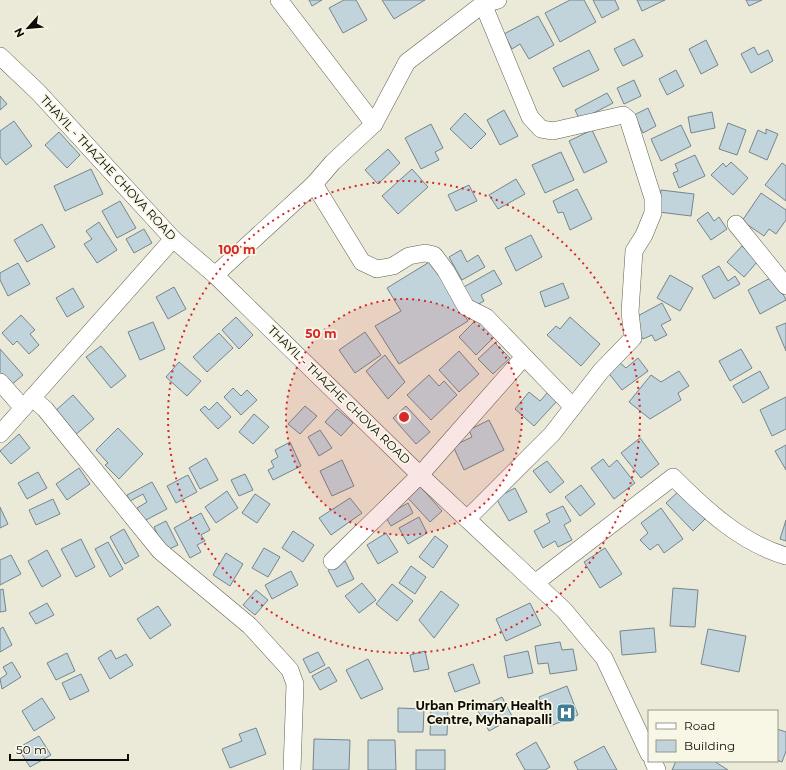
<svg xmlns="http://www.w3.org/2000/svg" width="786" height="770" font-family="Montserrat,sans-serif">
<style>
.building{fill:#c1d4db;stroke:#74868d}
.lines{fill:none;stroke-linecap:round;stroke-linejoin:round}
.minor-casing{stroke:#626051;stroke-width:18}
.minor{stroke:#fff;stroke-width:17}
.ring{fill:none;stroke:#d62828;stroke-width:2;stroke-dasharray:2 4}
.labels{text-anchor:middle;stroke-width:3.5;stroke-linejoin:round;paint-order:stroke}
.street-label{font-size:12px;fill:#0d0c07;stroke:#f8f6e4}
.poi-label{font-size:12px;font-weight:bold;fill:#0d0c07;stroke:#f8f6e4;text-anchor:end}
.centre{fill:#d62828;stroke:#f8f6e4;stroke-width:2}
.ring-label{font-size:12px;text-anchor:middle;font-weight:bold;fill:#d62828;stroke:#f8f6e4;stroke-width:3.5;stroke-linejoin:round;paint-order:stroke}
</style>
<rect width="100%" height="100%" fill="#ebe9d7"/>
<g class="building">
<path d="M309,0H322L312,6Z"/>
<path d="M344,0H356L367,20L343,33L329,8Z"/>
<path d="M382,0H425L394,19Z"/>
<path d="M570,0H584L596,22L560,42L545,13Z"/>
<path d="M593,0H615L619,9L602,18Z"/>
<path d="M637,0H665L642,11Z"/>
<path d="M746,0H762L749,6Z"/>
<path d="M538,16L554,45L529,59L520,44L512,49L504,34Z"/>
<path d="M634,39L643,56L623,66L614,49Z"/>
<path d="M706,40L718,65L701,74L689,49Z"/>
<path d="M754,47L758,55L768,50L773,61L751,73L741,54Z"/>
<path d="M589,50L599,70L563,87L553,68Z"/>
<path d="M676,70L684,86L667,95L659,79Z"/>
<path d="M634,80L641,96L624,104L617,88Z"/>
<path d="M607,93L613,103L580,120L575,110Z"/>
<path d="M0,96L7,104L0,110Z"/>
<path d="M648,108L656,126L643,133L634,115Z"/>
<path d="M504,110L518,136L500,145L487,120Z"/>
<path d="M712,112L715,128L691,133L688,117Z"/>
<path d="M465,113L486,134L471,149L450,129Z"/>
<path d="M14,121L32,146L6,165L0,157V131Z"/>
<path d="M728,123L746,130L737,155L719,149Z"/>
<path d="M431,124L443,148L435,152L439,160L421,169L405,138Z"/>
<path d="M681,125L691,146L661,161L651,139Z"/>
<path d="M766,129L778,134L767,160L749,152L758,130L766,134Z"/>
<path d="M592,130L607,162L584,173L569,141Z"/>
<path d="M59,132L80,155L67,168L45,145Z"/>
<path d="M388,149L400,163L378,184L365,170Z"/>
<path d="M561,152L574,180L545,193L532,165Z"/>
<path d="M695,155L705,176L679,188L673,173L678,171L675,164Z"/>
<path d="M731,162L748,178L733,195L711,175L723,163L726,167Z"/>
<path d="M782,163L786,166V201L765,185Z"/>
<path d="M91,169L103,194L65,211L54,186Z"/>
<path d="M412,169L428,187L398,214L382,196Z"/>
<path d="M516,179L525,194L498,209L489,195Z"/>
<path d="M469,185L477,201L456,211L448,195Z"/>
<path d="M577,189L592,219L570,230L563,212L558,213L553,201Z"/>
<path d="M661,190L694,194L691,216L659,212Z"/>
<path d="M761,193L786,210V220L776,234L769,229L764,236L742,221Z"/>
<path d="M120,201L136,228L117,238L102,211Z"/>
<path d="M708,212L714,221L719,217L727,229L711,240L697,220Z"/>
<path d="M99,222L117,250L97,263L84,244L92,239L86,231Z"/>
<path d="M42,224L55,247L27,262L14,240Z"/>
<path d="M144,229L152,243L134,253L126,239Z"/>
<path d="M531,235L542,257L516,271L505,248Z"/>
<path d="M742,246L758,261L744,277L727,262Z"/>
<path d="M461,250L467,262L478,255L485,267L462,280L449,257Z"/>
<path d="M431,261L468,321L399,364L375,326L401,311L387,288Z"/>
<path d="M18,263L30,284L8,296L0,280V273Z"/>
<path d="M719,266L728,281L735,276L740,284L714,299L702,276Z"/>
<path d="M494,270L502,284L481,295L484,301L473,307L462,288Z"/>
<path d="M670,275L693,288L680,311L657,298Z"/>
<path d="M774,276L786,300L760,314L748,290Z"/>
<path d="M563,283L569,298L545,307L540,292Z"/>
<path d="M174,287L186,309L168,319L156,297Z"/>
<path d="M73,288L84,307L67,317L56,298Z"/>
<path d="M662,303L671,320L661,325L667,335L655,341L652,335L643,339L632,319Z"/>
<path d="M21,315L35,330L30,334L39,345L29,354L17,341L13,345L2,333Z"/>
<path d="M236,317L253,335L239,349L222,330Z"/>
<path d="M570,317L600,344L581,366L547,335L556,326L560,329Z"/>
<path d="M477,319L494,337L476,355L459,337Z"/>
<path d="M153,322L165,349L140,360L128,332Z"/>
<path d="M786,323V351L776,327Z"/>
<path d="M365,332L381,355L355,373L339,350Z"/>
<path d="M219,333L233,348L207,372L193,357Z"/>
<path d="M495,343L510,358L493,374L478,359Z"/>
<path d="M101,346L126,376L111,388L86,357Z"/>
<path d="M0,349L23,375L10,386L0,375Z"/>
<path d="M741,349L752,368L730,381L719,361Z"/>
<path d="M459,351L479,374L459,392L439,370Z"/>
<path d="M385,355L405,382L388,399L366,371Z"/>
<path d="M638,358L648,371L622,390L607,371L619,362L626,368Z"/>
<path d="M179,362L201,381L187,396L166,377Z"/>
<path d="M679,371L689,386L678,393L681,400L650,419L629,402L651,375L661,382Z"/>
<path d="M760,371L769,388L743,403L733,386Z"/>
<path d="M429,375L439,386L444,381L457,395L431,420L407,395Z"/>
<path d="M233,388L241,396L247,390L257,400L241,415L224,397Z"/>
<path d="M549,391L558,400L534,426L515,409L529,392L540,401Z"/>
<path d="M73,395L94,419L74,436L54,412Z"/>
<path d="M786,397V429L772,436L760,410Z"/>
<path d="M217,402L231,417L218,429L200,410L205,406L209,410Z"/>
<path d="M305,406L317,416L300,434L288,424Z"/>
<path d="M406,406L430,432L416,444L393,418Z"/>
<path d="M337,409L353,423L341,436L325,422Z"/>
<path d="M254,414L269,427L253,444L239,432Z"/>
<path d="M489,420L504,450L464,470L453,446L472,437L469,430Z"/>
<path d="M118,428L143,454L119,479L105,465L108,463L96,450Z"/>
<path d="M320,430L332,448L319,456L308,437Z"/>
<path d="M19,434L30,448L11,464L0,451Z"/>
<path d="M640,438L659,464L641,478L621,453Z"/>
<path d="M290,442L301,466L273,480L268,470L274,467L271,461L278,457L275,450Z"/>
<path d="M786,445V470L775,451Z"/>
<path d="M206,458L218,480L200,489L189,468Z"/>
<path d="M603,459L609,467L617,460L635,483L614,499L591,468Z"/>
<path d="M342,460L354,486L332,496L320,471Z"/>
<path d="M547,461L564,482L550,493L533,471Z"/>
<path d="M79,468L90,484L67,500L56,484Z"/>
<path d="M38,472L47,488L27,499L18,483Z"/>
<path d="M245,474L253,490L239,496L231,480Z"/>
<path d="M188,475L197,492L176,503L167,486Z"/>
<path d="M152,482L167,509L144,521L137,508L147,502L143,494L130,501L127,495Z"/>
<path d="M419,485L442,511L430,522L407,497Z"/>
<path d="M581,485L595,504L580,516L565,497Z"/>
<path d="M515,488L527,512L509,521L496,498Z"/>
<path d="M227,491L238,508L216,523L205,507Z"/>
<path d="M679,491L705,519L693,531L666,503Z"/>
<path d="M255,494L270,504L257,523L242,513Z"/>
<path d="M350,498L362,513L331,535L319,518Z"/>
<path d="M53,499L60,514L36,525L29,510Z"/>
<path d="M408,503L413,513L391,526L385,516Z"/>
<path d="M563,506L571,521L564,525L572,540L558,547L555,541L543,548L534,531L550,522L546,514Z"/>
<path d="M0,507L8,524L0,528Z"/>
<path d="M661,508L683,539L664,553L658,544L650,550L640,540L648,533L641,523Z"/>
<path d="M201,513L210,530L201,535L205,541L197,545L201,552L190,558L174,528Z"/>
<path d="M419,517L427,533L408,544L399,528Z"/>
<path d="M786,520V541L780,539Z"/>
<path d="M166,521L178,545L165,551L154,527Z"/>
<path d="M124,529L139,556L125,564L110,537Z"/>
<path d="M293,531L314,545L303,562L282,548Z"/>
<path d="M386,533L398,552L378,564L367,545Z"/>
<path d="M435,536L448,546L433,568L419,557Z"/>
<path d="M81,539L95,567L76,577L61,549Z"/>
<path d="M108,542L123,569L110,577L95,549Z"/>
<path d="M264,548L280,557L268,577L252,568Z"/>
<path d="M605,548L622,574L600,588L584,562Z"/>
<path d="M47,550L61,576L42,587L28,561Z"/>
<path d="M226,553L243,564L230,586L213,575Z"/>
<path d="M11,555L21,574L0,585V560Z"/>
<path d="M345,561L354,579L337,587L328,570Z"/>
<path d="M411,566L426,577L415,594L399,583Z"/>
<path d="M291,571L298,585L272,599L265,585Z"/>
<path d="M362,583L376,600L359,613L345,596Z"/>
<path d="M392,584L413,601L397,621L376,604Z"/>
<path d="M673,588L698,590L695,627L670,626Z"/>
<path d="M3,589L6,611L0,612V590Z"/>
<path d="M256,590L268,600L255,615L243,605Z"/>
<path d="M441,591L459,605L434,638L419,620Z"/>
<path d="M47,603L54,615L36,624L29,613Z"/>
<path d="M530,603L541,625L506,641L496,619Z"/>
<path d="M158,606L171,625L150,639L137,619Z"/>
<path d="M3,627L12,645L0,652V629Z"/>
<path d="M654,628L656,652L622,655L620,631Z"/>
<path d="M708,629L746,636L739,672L701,664Z"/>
<path d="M560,642L562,650L573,649L577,670L550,674L548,663L538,664L535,646Z"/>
<path d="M111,650L116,659L126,654L133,665L110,679L98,658Z"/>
<path d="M425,651L429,669L414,672L410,655Z"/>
<path d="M528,651L533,673L508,678L504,656Z"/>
<path d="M318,652L325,665L310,673L303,659Z"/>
<path d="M67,653L75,671L56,680L47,663Z"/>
<path d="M368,659L383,689L361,699L346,670Z"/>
<path d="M12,662L21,677L2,689L0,679L7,674L3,667Z"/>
<path d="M473,664L480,683L455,692L448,673Z"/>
<path d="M329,667L337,681L320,690L312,676Z"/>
<path d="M81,674L89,691L70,700L62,683Z"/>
<path d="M567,686L578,715L550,726L539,697Z"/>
<path d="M502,697L513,718L489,731L477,709Z"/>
<path d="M42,698L55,718L34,731L22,711Z"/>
<path d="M431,707H448L447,735H430Z"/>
<path d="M398,708L424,709L423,732H398Z"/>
<path d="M256,728L266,754L230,768L222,749L242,741L239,734Z"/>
<path d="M777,729L786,732V751L782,762L777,760Z"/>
<path d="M39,736L51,755L30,767L18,748Z"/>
<path d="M314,739L350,740L349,770H313Z"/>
<path d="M368,740H395L396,770H368Z"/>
<path d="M536,742L550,767L545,770H525L516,754Z"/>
<path d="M604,746L617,770H578L574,762Z"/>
<rect x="416" y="750" width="29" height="20"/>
<path d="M676,761H714L728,770H672Z"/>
</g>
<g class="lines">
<g class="minor-casing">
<g id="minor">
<path d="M279,0L374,124"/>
<path d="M0,56L38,92L173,239L215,275L420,475L564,610L604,658L649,754"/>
<path d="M314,184L362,262L377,269L393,266L409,256L425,253L434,255L446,271L466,307L486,317L573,407"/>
<path d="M736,224L786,286"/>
<path d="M215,275L314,184L333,162L374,124L407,62L483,4L498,0"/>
<path d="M0,382L23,408"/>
<path d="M32,398L45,409L160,551L250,626L290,670L295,684L292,770"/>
<path d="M0,434L173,239"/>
<path d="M467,519L552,434L601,371L633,338L630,312L634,251L644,235L653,213V198L628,119L623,115L553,131L541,129L530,117L483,4"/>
<path d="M332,561L420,475L524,357"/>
<path d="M535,583L673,477C705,509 741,543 786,556"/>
<path d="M653,761L657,770"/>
</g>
</g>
<use href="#minor" class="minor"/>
</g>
<circle cx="404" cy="417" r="118" fill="#d62828" fill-opacity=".12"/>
<g class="ring">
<circle cx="404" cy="417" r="118"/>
<circle cx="404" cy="417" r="236"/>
</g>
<defs>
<g id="hospital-square" transform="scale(1)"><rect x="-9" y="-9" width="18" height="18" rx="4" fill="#417e95" stroke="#f8f6e4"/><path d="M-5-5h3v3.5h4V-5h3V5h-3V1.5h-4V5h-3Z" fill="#fff"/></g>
</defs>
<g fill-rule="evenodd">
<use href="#hospital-square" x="566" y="713"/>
</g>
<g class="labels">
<g class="street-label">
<text transform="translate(108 168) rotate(47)" y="4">THAYIL - THAZHE CHOVA ROAD</text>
<text transform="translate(339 395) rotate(44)" y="4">THAYIL - THAZHE CHOVA ROAD</text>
</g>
<g class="poi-label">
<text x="552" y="710">Urban Primary Health<tspan x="552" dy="14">Centre, Myhanapalli</tspan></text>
</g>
</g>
<circle cx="404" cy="417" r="6" class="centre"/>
<g class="ring-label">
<text x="237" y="254">100 m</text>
<text x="321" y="338">50 m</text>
</g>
<rect x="648" y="710" width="130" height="52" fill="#f8f6e4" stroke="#9a988c"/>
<rect x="656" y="723" width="20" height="6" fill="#ffffff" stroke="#9a988c"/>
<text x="684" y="730" font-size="12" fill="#0d0c07">Road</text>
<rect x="656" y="740" width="20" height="12" fill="#c1d4db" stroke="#9a988c"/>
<text x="684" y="750" font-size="12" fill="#0d0c07">Building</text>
<g transform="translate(28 28) rotate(243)" stroke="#f8f6e4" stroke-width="3" paint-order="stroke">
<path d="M0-3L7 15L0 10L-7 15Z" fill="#0d0c07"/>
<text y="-6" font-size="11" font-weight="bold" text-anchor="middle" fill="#0d0c07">N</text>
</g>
<path d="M10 754v6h118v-6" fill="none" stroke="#0d0c07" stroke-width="2"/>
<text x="16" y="754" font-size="12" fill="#0d0c07" stroke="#f8f6e4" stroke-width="3" paint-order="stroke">50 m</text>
</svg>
